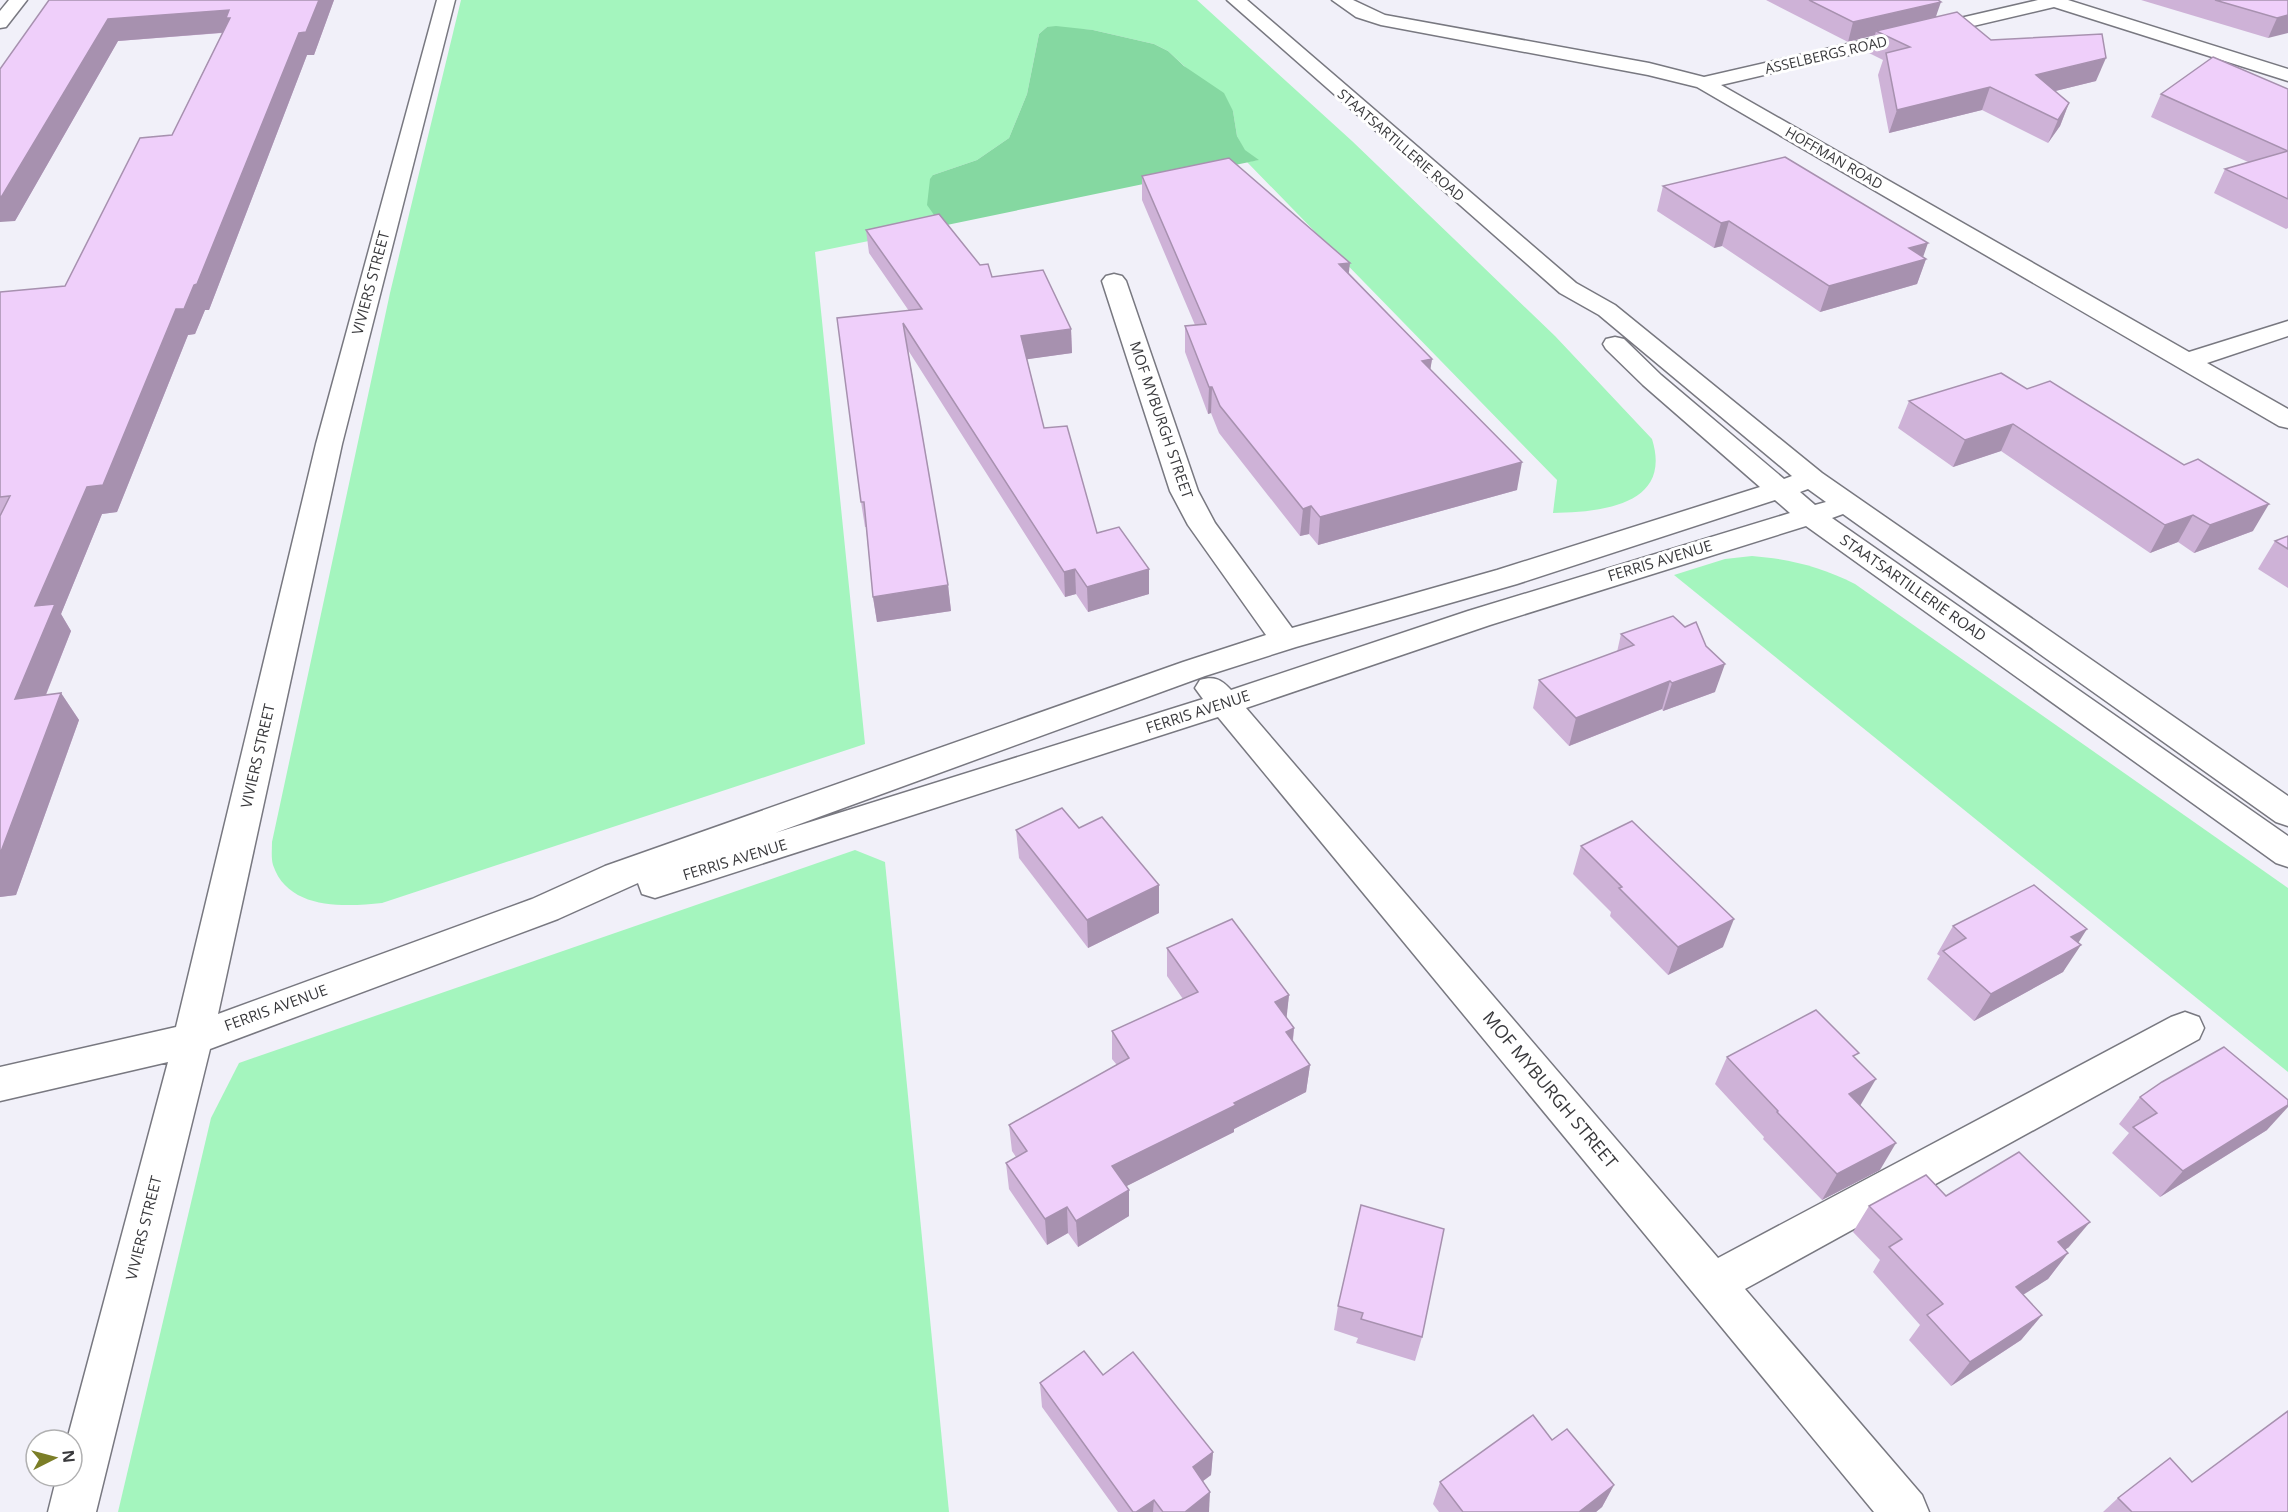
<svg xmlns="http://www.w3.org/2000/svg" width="2288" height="1512" font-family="'Open Sans',sans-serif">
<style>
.green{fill:#a4f5be}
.forest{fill:#85d8a1}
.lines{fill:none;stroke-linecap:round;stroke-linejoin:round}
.minor-casing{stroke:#787880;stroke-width:3}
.minor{fill:#fff;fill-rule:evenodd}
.wall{fill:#ceb2d7}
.shaded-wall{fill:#a791af}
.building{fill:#efcffa;stroke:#a791af;stroke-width:1.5}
.labels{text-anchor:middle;stroke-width:6;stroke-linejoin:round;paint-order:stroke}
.far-street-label{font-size:14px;fill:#39393c;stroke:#fff}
.street-label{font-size:15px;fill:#39393c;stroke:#fff}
.near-street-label{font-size:18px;fill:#39393c;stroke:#fff}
</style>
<rect width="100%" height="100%" fill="#f1f0f9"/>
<g class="green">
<path d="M461,0H1197L1352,141L1555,336L1652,439C1673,506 1600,512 1553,513L1557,480L1247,162L1258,160L1244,150L1237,136L1233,111L1168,51L1154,44L1093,30L1047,27L1039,34L1027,94L1009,138L977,160L933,175L942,226L815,252L865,744L382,903C344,907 288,910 273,865C271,858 272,849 272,842L390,293Z"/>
<path d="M1752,556C1790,559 1821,567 1855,584L2288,888V1072L1674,575L1725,559Z"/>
<path d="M855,850L885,862L949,1512H118L211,1118L239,1063Z"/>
</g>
<path class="forest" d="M1056,26L1093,30L1154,44L1168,51L1184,66L1224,93L1233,111L1237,136L1245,150L1259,160L942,226L927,205L930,179L933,175L977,160L1009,138L1027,94L1039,34L1047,27Z"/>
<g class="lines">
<g class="minor-casing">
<g id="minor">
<path d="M9,0H27L6,27L0,28V11Z"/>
<path d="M437,0H455L342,444L218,1014L532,899L605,866L1183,662L1266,635L1188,525L1170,491L1102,281L1106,276L1114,274L1122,276L1126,281L1198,491L1215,523L1292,628L1497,570L1760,487L1643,385L1606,349L1603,344L1606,339L1615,337L1624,339L1661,375L1784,479L1792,476L1599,315L1560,293L1227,0H1247L1576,283L1615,305L1822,473L2288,796V826L2276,822L1843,514L1832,518L2288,836V867L2276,863L1806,526L1490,625L1246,708L1718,1258L2171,1017L2185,1012L2199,1017L2204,1028L2199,1039L1745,1289L1922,1495L1929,1512H1874L1218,717L655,898L642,894L638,883L558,919L210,1049L96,1512H48L57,1476H72V1440H67L168,1062L0,1101V1067L176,1027L316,444ZM1808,489L1826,502L1815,505L1800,492ZM1775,500L1790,513L1468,611L1231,690C1221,679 1214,676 1200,680L1195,688L1203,699L775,833L1205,676L1296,647L1517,584Z"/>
<path d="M1332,0H1353L1385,15L1649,63L1704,77L2038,0H2068L2288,69V81L2054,7L1721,85L2189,352L2288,321V336L2207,363L2288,409V428L2279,426L1697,87L1648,75L1381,25L1356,17Z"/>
</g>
</g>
<use href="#minor" class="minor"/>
</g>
<g class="wall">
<path d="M49,0H334L314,55H307L209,310H205L195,334L188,335L117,512L102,514L61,614L71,631L46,695L61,693L79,720L16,895L0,897V292L65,286L172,135L222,33L118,41L15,221Z"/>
<path d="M1766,0H1938L1936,17L1991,40L2096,81L2055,91L2069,103L2060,126L2048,143L1982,110L1889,133L1878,75L1883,60L1869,53L1875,35L1848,42Z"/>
<path d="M2141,0H2288L2268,38Z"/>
<path d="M2288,89V228L2286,229L2214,193L2225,169L2248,162L2151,117L2161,94Z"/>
<path d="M1142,176L1349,273L1432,359L1430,369L1517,490L1318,545L1309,534L1300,536L1219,433L1211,413L1208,414L1185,352V326L1195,325L1142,200Z"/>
<path d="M1663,186L1923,257L1926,259L1917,284L1820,312L1722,246L1714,248L1657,211Z"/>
<path d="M866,230L980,265L992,277L1071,329L1072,353L1027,359L1044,428L1097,533L1149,569V594L1088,612L1076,594L1065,597L908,350L948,585L951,611L877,622L873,597L866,527H865L861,502L837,318L909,311L869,253Z"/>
<path d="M2001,373L2253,531L2194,553L2178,542L2150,553L2001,451L1953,467L1898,428L1909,401Z"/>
<path d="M2288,536V588L2258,569L2275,541Z"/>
<path d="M1621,634L1715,692L1663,711L1662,709L1569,746L1533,708L1539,680L1617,652Z"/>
<path d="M1079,828L1159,913L1088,948L1019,858L1016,830Z"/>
<path d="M1581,846L1723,947L1668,975L1610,916L1611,912L1573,874Z"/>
<path d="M1953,926L2078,943L2063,972L1974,1021L1927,979L1940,956L1937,954Z"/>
<path d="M1167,948L1289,995L1286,1018L1294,1028L1293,1041L1310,1065L1306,1092L1234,1129V1132L1126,1186L1129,1190V1216L1078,1247L1068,1233L1047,1245L1009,1189L1006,1163L1016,1157L1012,1151L1009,1125L1117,1065L1112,1059V1031L1183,999L1167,976Z"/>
<path d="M1727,1057L1855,1059L1860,1106L1880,1170L1822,1200L1763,1139L1764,1137L1715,1084Z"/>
<path d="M2140,1097L2267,1130L2160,1197L2112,1153L2129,1133L2119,1124Z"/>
<path d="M1946,1196L2069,1247L2065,1250L2068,1253L2048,1279L2023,1294L2042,1315L2021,1340L1951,1386L1909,1340L1920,1325L1873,1272L1880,1260L1853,1232L1869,1206Z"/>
<path d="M1361,1205L1422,1337L1415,1361L1356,1343L1358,1338L1334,1330L1338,1306Z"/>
<path d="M1103,1375L1213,1452L1211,1475L1203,1481L1209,1512H1118L1042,1407L1040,1383Z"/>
<path d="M1552,1440L1614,1485L1602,1507L1596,1512H1439L1433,1504L1440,1482Z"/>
<path d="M2192,1482L2288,1512H2103L2118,1498Z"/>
</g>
<g class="shaded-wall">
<path d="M319,0H334L314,55H307L209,310H205L195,334L188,335L117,512L102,514L61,614L71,631L33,727L15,699L35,606L87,487L176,309L299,33Z"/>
<path d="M1941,2L1934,22L1876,31L1875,35L1848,42L1853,22Z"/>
<path d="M229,10L231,32L118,41L15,221L0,222V197L108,19Z"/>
<path d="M2288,15V33L2268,38L2277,18Z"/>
<path d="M2106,58L2096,81L2027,98L2036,75Z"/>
<path d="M1990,87L1982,110L1889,133L1897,110Z"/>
<path d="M2069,103L2060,126L2048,143L2058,120Z"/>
<path d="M1729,221L1722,246L1714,248L1721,223Z"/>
<path d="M1928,243L1922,260L1926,259L1917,284L1820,312L1829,286L1909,248Z"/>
<path d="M1350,263L1347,288L1339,264Z"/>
<path d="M1071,329L1072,353L1022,360L1021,336Z"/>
<path d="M1432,359L1428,385L1422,361Z"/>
<path d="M1209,387H1212L1211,413L1208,414Z"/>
<path d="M2013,424L2001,451L1953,467L1965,440Z"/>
<path d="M1522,462L1517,490L1318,545L1320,517Z"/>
<path d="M2269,504L2253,531L2194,553L2210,525Z"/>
<path d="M1311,506L1309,534L1300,536L1303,509Z"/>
<path d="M2193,515L2178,542L2150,553L2165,525Z"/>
<path d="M1075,569L1076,594L1065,597L1064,572Z"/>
<path d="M1149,569V594L1088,612L1087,587Z"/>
<path d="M948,585L951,611L877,622L873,597Z"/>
<path d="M1725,664L1715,692L1663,711L1672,683Z"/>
<path d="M1670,681L1662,709L1569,746L1576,718Z"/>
<path d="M61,693L79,720L16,895L0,897V854Z"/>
<path d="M1159,885V913L1088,948L1087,920Z"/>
<path d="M1734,919L1723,947L1668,975L1678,947Z"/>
<path d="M2087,929L2075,948L2081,945L2063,972L1974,1021L1991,994L2071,937Z"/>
<path d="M1289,995L1286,1023L1275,1002Z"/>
<path d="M1294,1028L1291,1055L1286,1032Z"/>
<path d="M1310,1065L1306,1092L1234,1129V1132L1113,1193L1112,1166L1234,1103Z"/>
<path d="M1876,1079L1860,1106L1849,1094Z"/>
<path d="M2288,1105V1107L2267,1130L2160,1197L2183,1171Z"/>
<path d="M1896,1143L1880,1170L1822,1200L1837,1174Z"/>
<path d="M1129,1190V1216L1078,1247L1076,1221Z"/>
<path d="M1067,1207L1068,1233L1047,1245L1045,1219Z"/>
<path d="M2090,1222L2069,1247L2038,1267L2058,1242Z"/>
<path d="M2068,1253L2048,1279L1996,1312L2016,1287Z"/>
<path d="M2042,1315L2021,1340L1951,1386L1970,1362Z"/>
<path d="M1213,1452L1211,1475L1191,1490L1193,1467Z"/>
<path d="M1614,1485L1602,1507L1596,1512H1579Z"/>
<path d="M1210,1492L1209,1512H1185Z"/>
<path d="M1154,1500L1153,1512H1136Z"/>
</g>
<g class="building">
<path d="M49,0H319L306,32L299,33L197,284L194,285L184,309H176L103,485L87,487L35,606L55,604L15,699L61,693L0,854V516L10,496L0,497V292L65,286L140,138L172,135L230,18H226L229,10L108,19L2,196L0,197V69Z"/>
<path d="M1809,0H1938L1941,2L1853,22Z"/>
<path d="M2215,0H2288V15L2277,18Z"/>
<path d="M1957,12L1991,40L2102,34L2106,58L2036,75L2069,103L2058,120L1990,87L1897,110L1886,53L1910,47L1876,31Z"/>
<path d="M2213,57L2288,89V199L2225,169L2288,151L2161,94Z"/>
<path d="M1785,157L1928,243L1909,248L1926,259L1829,286L1729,221L1721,223L1663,186Z"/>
<path d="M1229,158L1350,263L1339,264L1432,359L1422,361L1522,462L1320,517L1311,506L1303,509L1220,406L1212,387H1209L1185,326L1206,324L1142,176Z"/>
<path d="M939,214L980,265L988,264L992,277L1043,270L1071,329L1021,336L1044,428L1067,426L1097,533L1119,527L1149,569L1087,587L1075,569L1064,572L903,323L948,585L873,597L864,502H861L837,318L922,309L866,230Z"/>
<path d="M2001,373L2027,389L2050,381L2184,465L2198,459L2269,504L2210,525L2193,515L2165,525L2013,424L1965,440L1909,401Z"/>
<path d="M2288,536V549L2275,541Z"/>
<path d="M1673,616L1685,627L1696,622L1706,646L1725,664L1672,683L1670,681L1576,718L1539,680L1634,645L1621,634Z"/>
<path d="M1062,808L1079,828L1102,817L1159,885L1087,920L1016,830Z"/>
<path d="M1632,821L1734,919L1678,947L1619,888L1622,887L1581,846Z"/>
<path d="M2034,885L2087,929L2071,937L2081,945L1991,994L1943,951L1966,938L1953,926Z"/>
<path d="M1232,919L1289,995L1275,1002L1294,1028L1286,1032L1310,1065L1234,1103L1236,1105L1112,1166L1129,1190L1076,1221L1067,1207L1045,1219L1006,1163L1027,1151L1009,1125L1129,1058L1112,1031L1198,992L1167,948Z"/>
<path d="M1816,1010L1859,1053L1853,1056L1876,1079L1849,1094L1896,1143L1837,1174L1777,1112L1778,1111L1727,1057Z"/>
<path d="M2224,1047L2288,1100V1105L2183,1171L2133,1127L2157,1113L2140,1097L2162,1082Z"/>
<path d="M2019,1152L2090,1222L2058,1242L2068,1253L2016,1287L2042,1315L1970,1362L1927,1315L1943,1304L1889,1247L1902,1239L1869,1206L1926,1175L1946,1196Z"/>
<path d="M1361,1205L1444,1229L1422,1337L1361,1319L1363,1313L1338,1306Z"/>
<path d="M1084,1351L1103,1375L1133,1352L1213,1452L1193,1467L1210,1492L1185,1512H1163L1154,1500L1136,1512H1133L1040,1383Z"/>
<path d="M2288,1411V1512H2132L2118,1498L2170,1458L2192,1482Z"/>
<path d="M1533,1415L1552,1440L1567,1429L1614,1485L1579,1512H1463L1440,1482Z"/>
</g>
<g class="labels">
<g class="far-street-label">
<text transform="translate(1826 55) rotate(-13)" y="5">ASSELBERGS ROAD</text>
<text transform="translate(1401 145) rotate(41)" y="5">STAATSARTILLERIE ROAD</text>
<text transform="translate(1834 158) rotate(30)" y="5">HOFFMAN ROAD</text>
</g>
<g class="street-label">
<text transform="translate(371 283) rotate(-75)" y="5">VIVIERS STREET</text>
<text transform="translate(1161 420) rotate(71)" y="5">MOF MYBURGH STREET</text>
<text transform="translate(1660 561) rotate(-17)" y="5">FERRIS AVENUE</text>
<text transform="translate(1913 588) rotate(35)" y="5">STAATSARTILLERIE ROAD</text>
<text transform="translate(1198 712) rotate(-18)" y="5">FERRIS AVENUE</text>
<text transform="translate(258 756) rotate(-77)" y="5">VIVIERS STREET</text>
<text transform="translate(735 860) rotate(-17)" y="5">FERRIS AVENUE</text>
<text transform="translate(276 1008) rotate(-20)" y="5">FERRIS AVENUE</text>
<text transform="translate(144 1228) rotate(-76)" y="5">VIVIERS STREET</text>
</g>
<g class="near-street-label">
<text transform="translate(1550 1090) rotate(50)" y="6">MOF MYBURGH STREET</text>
</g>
</g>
<g transform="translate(54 1458) rotate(84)"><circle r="28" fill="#ffffff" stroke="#b0b0b1" stroke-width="1.5"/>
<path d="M0-4.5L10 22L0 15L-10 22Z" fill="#7b7e27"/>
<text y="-9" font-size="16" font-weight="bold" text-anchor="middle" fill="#39393c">N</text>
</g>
</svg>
